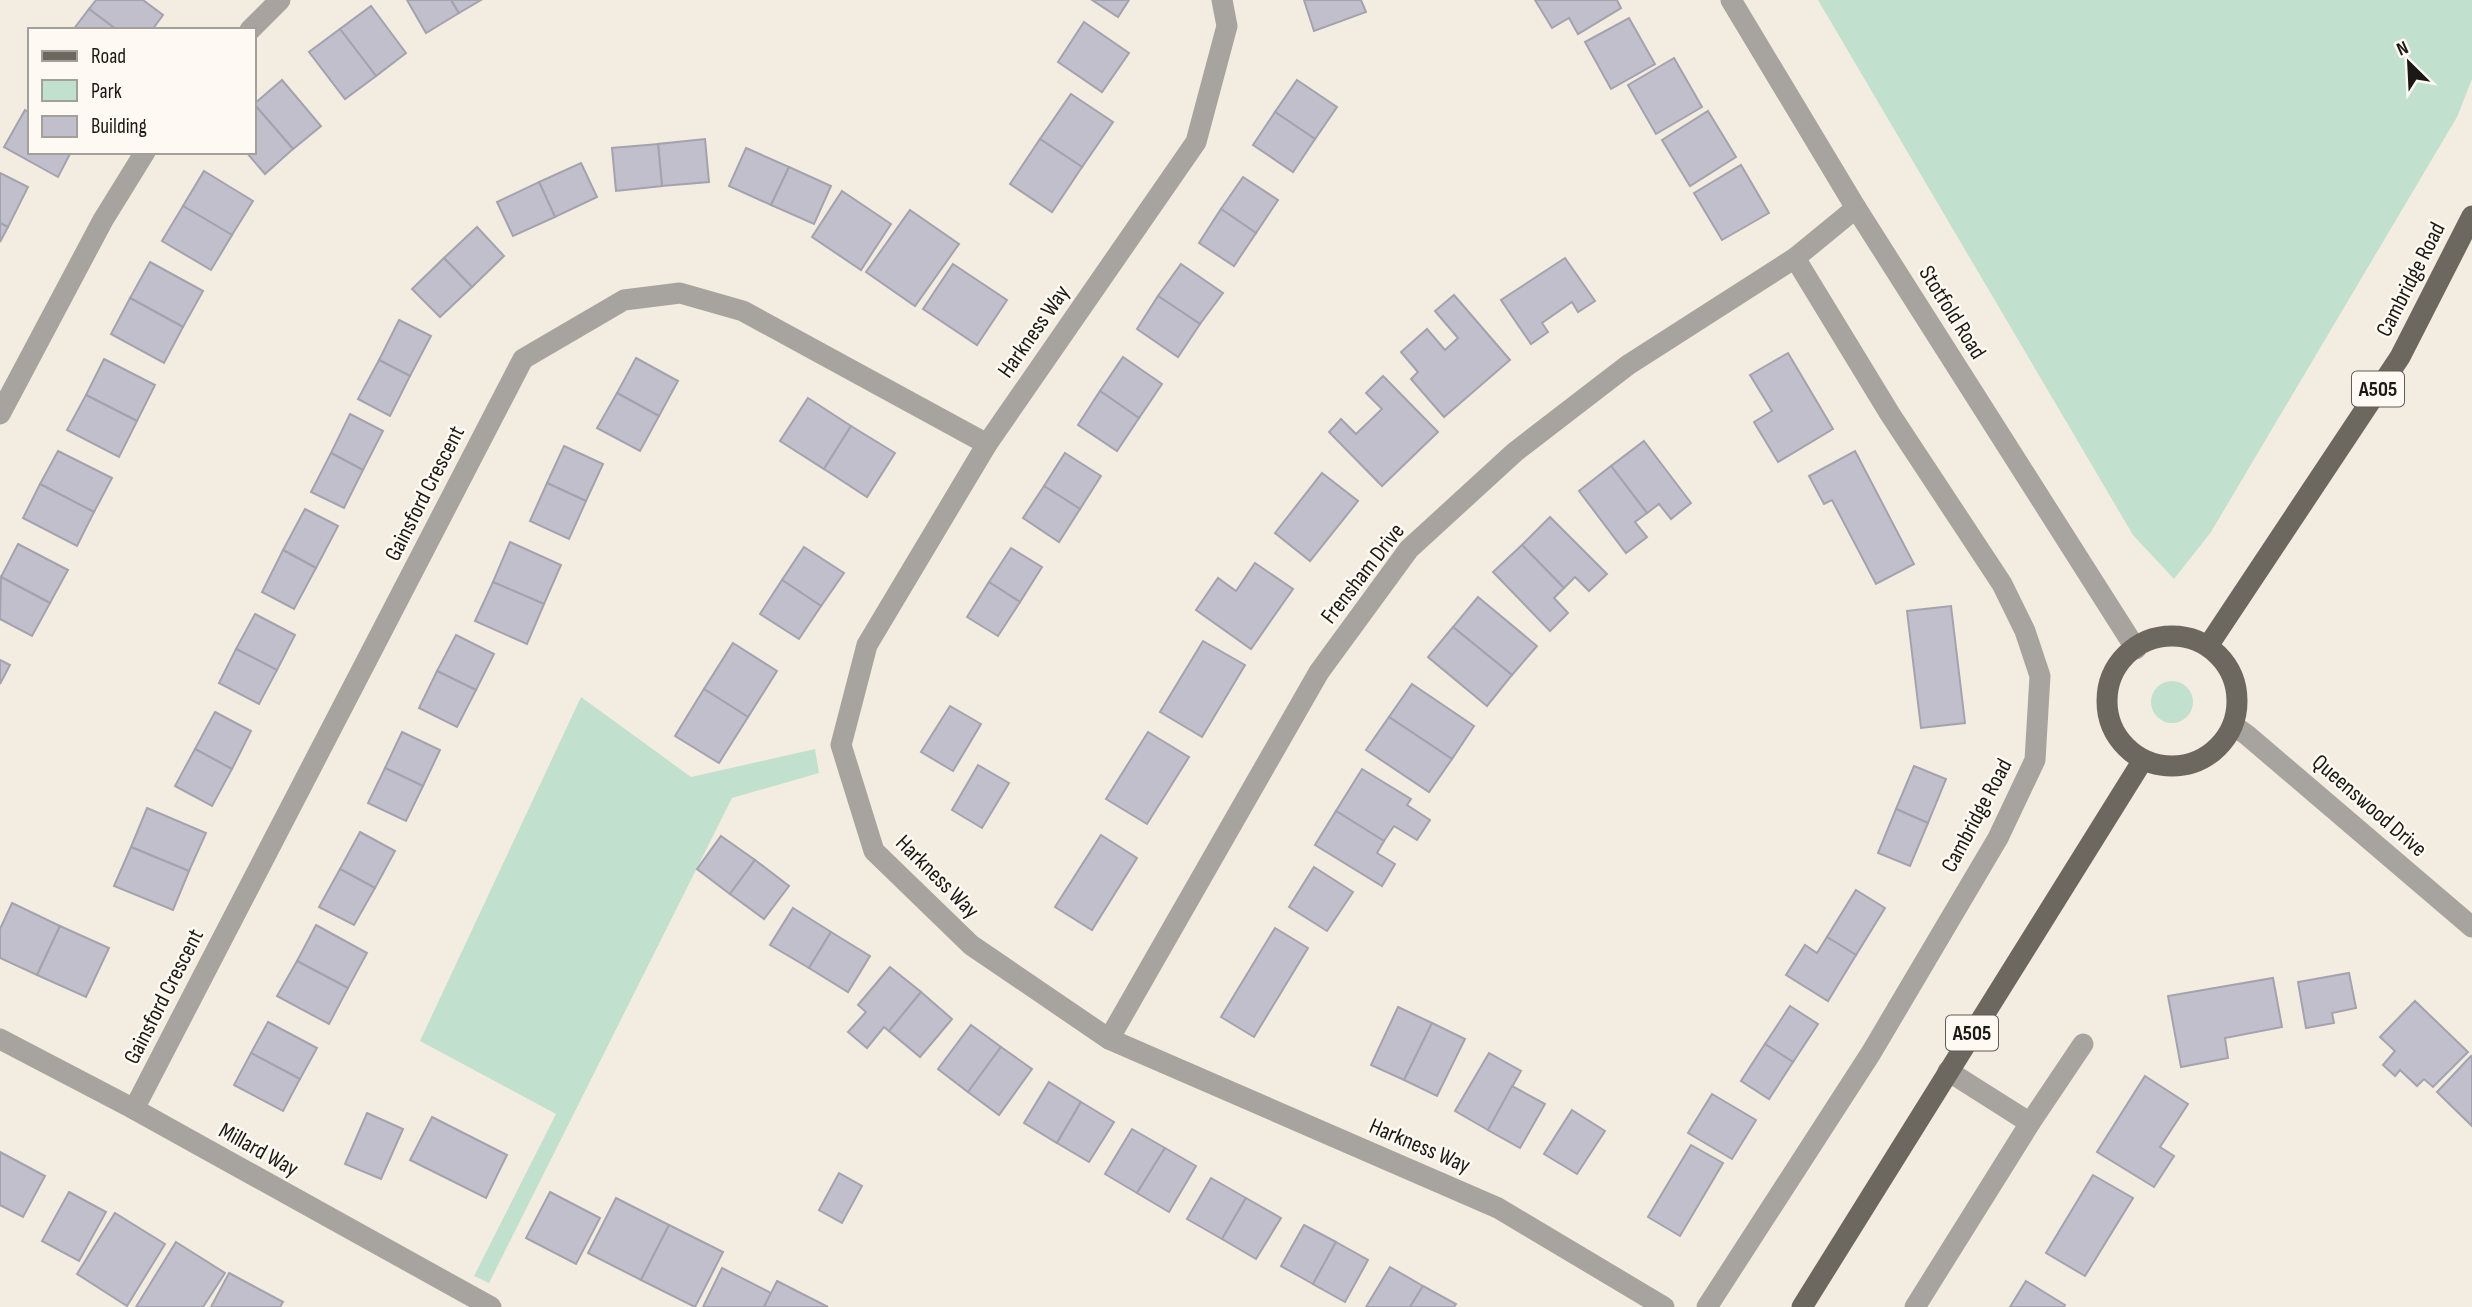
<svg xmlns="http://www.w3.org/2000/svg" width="2472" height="1307" font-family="'Sofia Sans Condensed',sans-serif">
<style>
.green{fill:#c2e0ce}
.building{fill:#c1bfcb;stroke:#a4a2ae;stroke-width:2}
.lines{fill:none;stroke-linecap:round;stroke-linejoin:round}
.minor{stroke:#a7a49f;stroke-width:21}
.major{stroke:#6d685f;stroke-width:21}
.labels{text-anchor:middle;stroke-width:5;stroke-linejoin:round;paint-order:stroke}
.shield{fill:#fef9f2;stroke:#5f5c57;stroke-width:2}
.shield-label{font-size:21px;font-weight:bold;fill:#1b1915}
.street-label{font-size:23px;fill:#1b1915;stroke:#fef9f2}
</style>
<rect width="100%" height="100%" fill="#f3ece0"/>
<g class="green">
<path d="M1818,0H2472V79L2457,117L2211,532L2174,579L2133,535Z"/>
<circle cx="2172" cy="702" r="21"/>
<path d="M581,697L691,777L815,749L819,773L732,798L489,1283L474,1276L556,1114L420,1041Z"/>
</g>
<g class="building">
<path d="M96,0H143L163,15L152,30H117L89,9Z"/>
<path d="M407,0H451L459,13L426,33Z"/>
<path d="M451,0H481L459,13Z"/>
<path d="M1092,0H1129L1118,17Z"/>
<path d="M1304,0H1361L1366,12L1314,31Z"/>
<path d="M1535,0H1617L1621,8L1578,34L1569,18L1552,28Z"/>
<path d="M371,6L406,53L376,76L340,29Z"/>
<path d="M89,9L117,30H73Z"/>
<path d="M1629,18L1655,64L1611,89L1585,42Z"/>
<path d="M1084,22L1129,53L1102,92L1058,62Z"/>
<path d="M340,29L376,76L345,99L309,52Z"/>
<path d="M1674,58L1702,107L1656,134L1628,85Z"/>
<path d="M282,80L321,126L293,149L254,104Z"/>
<path d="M1297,80L1337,107L1315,139L1275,112Z"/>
<path d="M1071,94L1113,122L1082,167L1040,139Z"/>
<path d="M254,104L293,149L265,174L246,152H254Z"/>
<path d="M25,110L30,113V152H71L58,177L4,147Z"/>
<path d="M1708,111L1736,157L1690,186L1662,140Z"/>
<path d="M1275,112L1315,139L1293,172L1253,145Z"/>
<path d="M705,139L709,182L662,186L658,144Z"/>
<path d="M1040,139L1082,167L1052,212L1010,184Z"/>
<path d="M658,144L662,186L616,191L612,148Z"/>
<path d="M746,148L789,167L771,205L729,186Z"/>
<path d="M581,163L597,197L555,217L539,182Z"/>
<path d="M1741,165L1769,213L1722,240L1694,193Z"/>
<path d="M789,167L831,186L814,224L771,205Z"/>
<path d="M204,171L253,201L232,235L183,206Z"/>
<path d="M0,173L28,187L8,227L0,223Z"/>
<path d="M1243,177L1278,200L1256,233L1221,209Z"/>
<path d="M539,182L555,217L513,236L497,202Z"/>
<path d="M842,191L891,224L861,270L812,237Z"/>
<path d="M183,206L232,235L211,270L162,241Z"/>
<path d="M1221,209L1256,233L1234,266L1199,243Z"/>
<path d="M910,210L959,244L915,306L866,272Z"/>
<path d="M0,223L8,227L0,242Z"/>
<path d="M477,227L504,256L472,287L444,258Z"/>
<path d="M444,258L472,287L440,317L412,289Z"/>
<path d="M1565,258L1595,301L1578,312L1572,302L1542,323L1548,332L1531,344L1501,300Z"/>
<path d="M150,262L203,291L183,327L130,298Z"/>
<path d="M953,264L1007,300L977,345L923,309Z"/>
<path d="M1181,264L1223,293L1200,324L1158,296Z"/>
<path d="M1454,295L1510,360L1444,417L1411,379L1418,372L1401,352L1427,329L1445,350L1458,338L1435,311Z"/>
<path d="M1158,296L1200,324L1178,357L1137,329Z"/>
<path d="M130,298L183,327L164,363L111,334Z"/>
<path d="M399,320L431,336L410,376L379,360Z"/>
<path d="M1788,353L1833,429L1778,462L1754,422L1772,411L1750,375Z"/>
<path d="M1123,357L1162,384L1139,418L1100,391Z"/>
<path d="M636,358L678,381L659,416L617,393Z"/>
<path d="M104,359L155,385L137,421L86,395Z"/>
<path d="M379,360L410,376L390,416L358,399Z"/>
<path d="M1383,376L1438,432L1382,486L1329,432L1341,419L1356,434L1382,409L1366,393Z"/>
<path d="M1100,391L1139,418L1117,451L1078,425Z"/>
<path d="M617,393L659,416L640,451L597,428Z"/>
<path d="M86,395L137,421L119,457L67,430Z"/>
<path d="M808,398L851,426L824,469L780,441Z"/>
<path d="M350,414L383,431L363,470L331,453Z"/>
<path d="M851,426L895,453L867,497L824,469Z"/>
<path d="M1644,441L1691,503L1671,519L1659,504L1647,513L1611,466Z"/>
<path d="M564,446L603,464L586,501L547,483Z"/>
<path d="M58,451L112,478L94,512L40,484Z"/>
<path d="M1855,451L1914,564L1876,584L1832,500L1824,504L1809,476Z"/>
<path d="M331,453L363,470L344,508L311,492Z"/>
<path d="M1065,453L1101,476L1080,509L1044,486Z"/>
<path d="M1611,466L1647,513L1635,522L1647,537L1626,553L1579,491Z"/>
<path d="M1322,473L1358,501L1310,561L1275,533Z"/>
<path d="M547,483L586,501L569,539L530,521Z"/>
<path d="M40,484L94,512L77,546L23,518Z"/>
<path d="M1044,486L1080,509L1059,542L1023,518Z"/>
<path d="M305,509L338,526L316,568L283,550Z"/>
<path d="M1550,517L1607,574L1589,591L1575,577L1564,588L1522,545Z"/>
<path d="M510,542L561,565L544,604L493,582Z"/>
<path d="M18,544L68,570L50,603L1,577Z"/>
<path d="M1522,545L1564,588L1554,598L1568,613L1550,631L1493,572Z"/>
<path d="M804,547L844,573L821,606L782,580Z"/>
<path d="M1011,548L1042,567L1020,602L989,582Z"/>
<path d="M283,550L316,568L294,609L262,592Z"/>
<path d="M1255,563L1293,589L1251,649L1196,610L1218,578L1236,591Z"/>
<path d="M1,577L50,603L32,636L0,619Z"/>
<path d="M782,580L821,606L799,639L760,614Z"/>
<path d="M493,582L544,604L527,644L475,621Z"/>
<path d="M989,582L1020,602L998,636L967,617Z"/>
<path d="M1478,597L1537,646L1512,675L1453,627Z"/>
<path d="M1951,606L1965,723L1921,728L1907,611Z"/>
<path d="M255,614L295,635L277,670L236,649Z"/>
<path d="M1453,627L1512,675L1487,706L1428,657Z"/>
<path d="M456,635L494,654L476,690L437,671Z"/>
<path d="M1203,641L1245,665L1202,737L1160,712Z"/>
<path d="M733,643L777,671L748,717L704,689Z"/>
<path d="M236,649L277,670L259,704L219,683Z"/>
<path d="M0,660L10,665L0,684Z"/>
<path d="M437,671L476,690L457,727L419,708Z"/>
<path d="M1412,684L1474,726L1452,759L1389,717Z"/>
<path d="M704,689L748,717L719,763L675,736Z"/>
<path d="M950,706L981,724L953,771L921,752Z"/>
<path d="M215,712L251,731L232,769L195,749Z"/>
<path d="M1389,717L1452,759L1429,792L1366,750Z"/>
<path d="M402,732L440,750L423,786L385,768Z"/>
<path d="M1148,732L1189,757L1147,824L1106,799Z"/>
<path d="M195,749L232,769L212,806L175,786Z"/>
<path d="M978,765L1009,783L982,828L952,810Z"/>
<path d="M1914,766L1946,779L1928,823L1896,809Z"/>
<path d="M385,768L423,786L406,821L368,803Z"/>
<path d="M1362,769L1411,799L1407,805L1430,820L1417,840L1394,826L1384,841L1336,811Z"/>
<path d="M147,808L206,833L189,871L131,847Z"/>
<path d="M1896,809L1928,823L1910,866L1878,853Z"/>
<path d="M1336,811L1384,841L1377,853L1395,864L1382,886L1315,845Z"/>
<path d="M360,832L395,851L375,888L340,869Z"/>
<path d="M1101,835L1137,858L1092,930L1055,907Z"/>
<path d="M721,836L755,860L730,894L697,869Z"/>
<path d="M131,847L189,871L173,910L114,886Z"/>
<path d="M755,860L789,886L764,919L730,894Z"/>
<path d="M1314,867L1353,892L1327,931L1289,907Z"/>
<path d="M340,869L375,888L354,925L319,907Z"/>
<path d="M1856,890L1885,908L1856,955L1827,937Z"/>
<path d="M12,903L60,926L37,975L0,958V929Z"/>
<path d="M793,908L831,932L809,968L770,945Z"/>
<path d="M316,925L367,953L348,988L297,961Z"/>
<path d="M60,926L109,948L86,997L37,975Z"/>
<path d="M1275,928L1308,948L1254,1037L1221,1017Z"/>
<path d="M831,932L870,956L848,992L809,968Z"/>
<path d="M1827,937L1856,955L1828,1001L1786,975L1805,945L1817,953Z"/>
<path d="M297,961L348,988L329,1024L277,996Z"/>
<path d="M890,967L921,992L889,1031L884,1027L867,1048L848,1032L866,1012L858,1005Z"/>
<path d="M2349,973L2356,1008L2332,1013L2334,1023L2306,1028L2298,982Z"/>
<path d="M2273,978L2282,1027L2225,1038L2228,1058L2181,1067L2168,996Z"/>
<path d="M921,992L952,1019L920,1057L889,1031Z"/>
<path d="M2415,1001L2468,1052L2433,1087L2424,1079L2417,1086L2400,1070L2395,1076L2383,1065L2395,1051L2380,1037Z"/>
<path d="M1790,1006L1818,1024L1793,1062L1765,1044Z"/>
<path d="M1398,1007L1432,1023L1404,1080L1371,1065Z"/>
<path d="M268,1022L317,1048L300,1079L251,1053Z"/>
<path d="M1432,1023L1465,1039L1437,1096L1404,1080Z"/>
<path d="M971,1025L1001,1047L968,1092L938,1069Z"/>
<path d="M1765,1044L1793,1062L1769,1099L1741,1081Z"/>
<path d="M1001,1047L1032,1069L999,1115L968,1092Z"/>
<path d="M251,1053L300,1079L283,1111L234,1085Z"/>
<path d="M1489,1053L1521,1071L1488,1130L1455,1111Z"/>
<path d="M2471,1056L2472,1057V1126L2437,1092Z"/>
<path d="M2145,1076L2188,1104L2160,1147L2174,1156L2154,1187L2097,1152Z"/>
<path d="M1049,1082L1081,1102L1057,1143L1024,1123Z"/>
<path d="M1512,1086L1545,1104L1520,1148L1488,1130Z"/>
<path d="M1712,1094L1756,1120L1732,1159L1688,1133Z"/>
<path d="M1081,1102L1114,1122L1089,1162L1057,1143Z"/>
<path d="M1572,1110L1605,1131L1577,1174L1544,1154Z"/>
<path d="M367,1113L403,1129L381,1179L345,1164Z"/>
<path d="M432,1117L507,1155L486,1198L410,1160Z"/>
<path d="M1132,1129L1165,1148L1137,1193L1105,1174Z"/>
<path d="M1691,1145L1723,1163L1680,1236L1648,1217Z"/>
<path d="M1165,1148L1196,1166L1169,1212L1137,1193Z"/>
<path d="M0,1152L45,1176L23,1217L0,1205Z"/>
<path d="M839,1173L862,1186L842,1223L819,1210Z"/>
<path d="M2093,1175L2133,1198L2085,1276L2046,1253Z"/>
<path d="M1211,1178L1246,1198L1222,1239L1187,1219Z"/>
<path d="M69,1192L106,1212L79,1261L42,1241Z"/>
<path d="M550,1192L600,1218L576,1264L526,1238Z"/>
<path d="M616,1198L669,1225L641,1280L588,1253Z"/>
<path d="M1246,1198L1281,1218L1256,1259L1222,1239Z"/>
<path d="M115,1213L165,1244L127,1306L77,1274Z"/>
<path d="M669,1225L723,1252L695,1307L641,1280Z"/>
<path d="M1304,1225L1336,1242L1313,1284L1281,1266Z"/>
<path d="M176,1242L225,1273L203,1307H136Z"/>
<path d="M1336,1242L1368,1260L1345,1302L1313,1284Z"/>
<path d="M1390,1267L1423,1286L1410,1307H1366Z"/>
<path d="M722,1268L771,1293L764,1307H703Z"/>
<path d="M229,1273L283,1302L280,1307H211Z"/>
<path d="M777,1281L828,1307H764Z"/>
<path d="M2026,1281L2065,1305L2064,1307H2010Z"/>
<path d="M1423,1286L1456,1304L1454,1307H1410Z"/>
</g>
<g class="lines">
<g class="minor">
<path d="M1222,0L1227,26L1196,142L987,444L867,645L841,745L874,851L971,945L1109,1039L1498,1208L1664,1307"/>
<path d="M1731,0L1856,208L2136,649"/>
<path d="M250,30L280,0"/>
<path d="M0,414L103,220L145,152"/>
<path d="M2233,725L2247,735L2472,927"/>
<path d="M0,1039L134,1109L491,1307"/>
<path d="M1109,1039L1319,672L1409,549L1515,452L1628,365L1795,258L1856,208"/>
<path d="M1948,1071L2030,1123"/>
<path d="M134,1109L523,359L624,300L680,293L743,311L987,444"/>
<path d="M1707,1307L1871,1053L1998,838L2035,760L2040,676L2025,631L2002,584L1890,414L1795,258"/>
<path d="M1915,1307L2030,1123L2083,1044"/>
</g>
<g class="major">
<circle cx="2172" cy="701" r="65"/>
<path d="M2208,646L2400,357L2472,216"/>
<path d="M1802,1307L2143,760"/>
</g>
</g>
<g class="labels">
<g class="shield">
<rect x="2352" y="371.5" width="52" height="35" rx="5"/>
<rect x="1946" y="1015.5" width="52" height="35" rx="5"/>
</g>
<g class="shield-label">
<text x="2378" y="396">A505</text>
<text x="1972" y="1040">A505</text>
</g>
<g class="street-label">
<text transform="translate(2410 279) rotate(-63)" y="8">Cambridge Road</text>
<text transform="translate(1953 312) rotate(58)" y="8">Stotfold Road</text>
<text transform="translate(1033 331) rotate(-55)" y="8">Harkness Way</text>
<text transform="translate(424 493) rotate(-63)" y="8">Gainsford Crescent</text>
<text transform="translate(1362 573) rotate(-52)" y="8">Frensham Drive</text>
<text transform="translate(2370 805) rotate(41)" y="8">Queenswood Drive</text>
<text transform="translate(1976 815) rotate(-62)" y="8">Cambridge Road</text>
<text transform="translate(938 876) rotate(45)" y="8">Harkness Way</text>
<text transform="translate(163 996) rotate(-63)" y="8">Gainsford Crescent</text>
<text transform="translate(1420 1145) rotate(23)" y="8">Harkness Way</text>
<text transform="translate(259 1149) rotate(29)" y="8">Millard Way</text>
</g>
</g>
<rect x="28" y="28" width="228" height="126" fill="#fef9f2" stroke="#a39f9a" stroke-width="2"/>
<rect x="42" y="51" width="35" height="10" fill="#6d685f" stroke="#a39f9a" stroke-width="2"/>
<text x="91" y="63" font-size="21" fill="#1b1915">Road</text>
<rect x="42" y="80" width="35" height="21" fill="#c2e0ce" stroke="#a39f9a" stroke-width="2"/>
<text x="91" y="98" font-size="21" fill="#1b1915">Park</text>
<rect x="42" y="116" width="35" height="21" fill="#c1bfcb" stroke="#a39f9a" stroke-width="2"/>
<text x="91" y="133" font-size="21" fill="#1b1915">Building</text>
<g transform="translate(2409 63) rotate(336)" stroke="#fef9f2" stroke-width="5" paint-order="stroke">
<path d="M0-5L12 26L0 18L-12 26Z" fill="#1b1915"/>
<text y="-10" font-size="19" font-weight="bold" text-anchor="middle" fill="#1b1915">N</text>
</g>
</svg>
